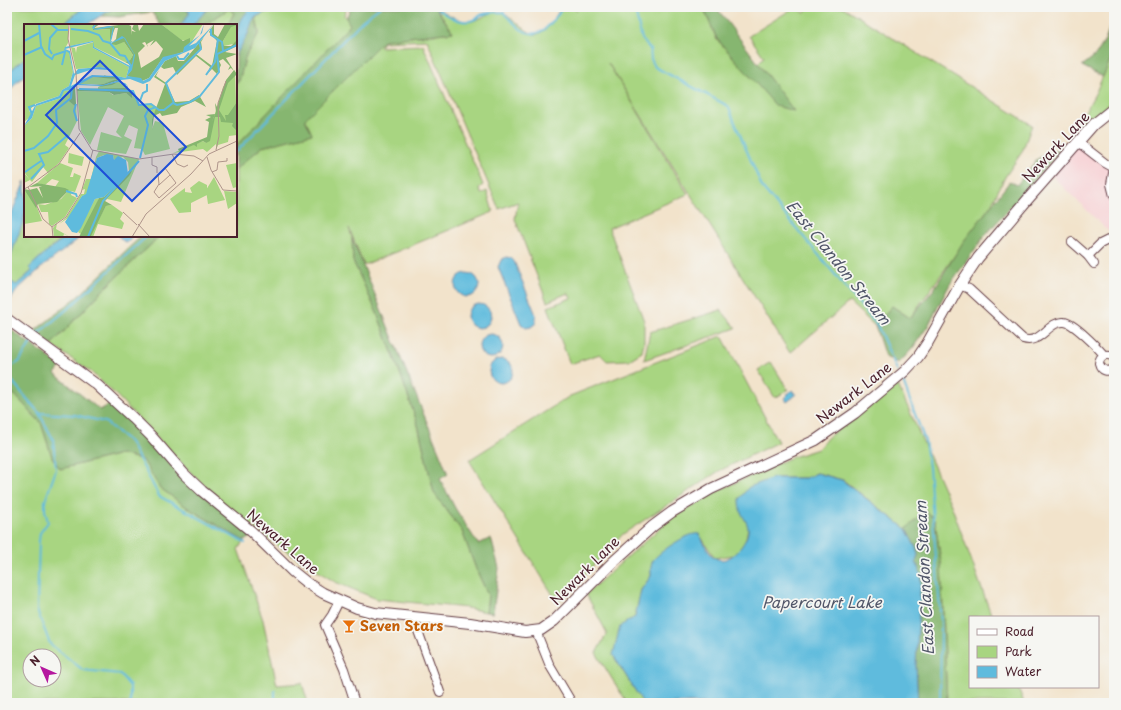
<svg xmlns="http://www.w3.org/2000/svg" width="1121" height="710" font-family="'Playpen Sans',sans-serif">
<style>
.built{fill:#f7cfd3}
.green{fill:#a8d581;stroke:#797a56;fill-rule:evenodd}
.forest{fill:#86b66f;stroke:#686a4d}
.water{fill:#5fbbdd;stroke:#546d84}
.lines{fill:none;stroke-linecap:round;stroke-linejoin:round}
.stream{stroke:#5fbbdd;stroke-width:2}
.minor-casing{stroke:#633c43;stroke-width:10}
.major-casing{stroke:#633c43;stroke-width:12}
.minor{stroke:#fff;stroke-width:8}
.major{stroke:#fff;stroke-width:10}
.labels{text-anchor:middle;stroke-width:3.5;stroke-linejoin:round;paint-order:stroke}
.street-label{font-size:14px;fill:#4a1f2b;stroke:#f6f6f2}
.food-label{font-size:14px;font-weight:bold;fill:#c56008;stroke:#f6f6f2;text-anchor:start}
.water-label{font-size:15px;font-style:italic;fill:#515669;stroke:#f6f6f2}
.inset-river{fill:none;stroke:#5fbbdd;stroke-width:2}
.inset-road{fill:none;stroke:#af958b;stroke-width:1}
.view{fill:#1d4ed8;fill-opacity:0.15;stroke:#1d4ed8;stroke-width:2}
.inset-edge{fill:none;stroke:#4a1f2b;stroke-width:2}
</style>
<rect width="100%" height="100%" fill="#f6f6f2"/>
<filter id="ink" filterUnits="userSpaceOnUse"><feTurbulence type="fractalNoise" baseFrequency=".025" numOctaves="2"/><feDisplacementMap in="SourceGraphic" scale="8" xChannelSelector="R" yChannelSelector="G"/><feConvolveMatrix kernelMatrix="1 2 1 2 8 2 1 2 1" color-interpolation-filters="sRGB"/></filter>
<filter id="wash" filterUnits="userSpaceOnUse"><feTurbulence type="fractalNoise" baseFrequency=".012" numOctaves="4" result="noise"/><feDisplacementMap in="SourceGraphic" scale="16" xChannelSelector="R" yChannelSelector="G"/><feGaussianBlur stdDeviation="0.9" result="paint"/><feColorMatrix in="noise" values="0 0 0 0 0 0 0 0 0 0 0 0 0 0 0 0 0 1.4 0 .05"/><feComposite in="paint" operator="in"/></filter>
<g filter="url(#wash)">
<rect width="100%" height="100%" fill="#f2e3cb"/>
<path class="built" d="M1078,142L1114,168V226L1108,231L1050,174Z"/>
<g class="green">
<path d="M7,7H84L62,25H25V58L7,73Z"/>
<path d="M276,7H347L344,15L351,25L236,146V84L239,81L246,55L259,33L256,17Z"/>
<path d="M436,7C447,13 459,23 472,21C483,19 493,8 504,13C512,17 529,36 537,34C548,31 556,16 561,7H574L576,11L575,7H703L717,40L793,111L758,63L764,57L749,36L795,7L805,13L808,7H843L1032,125L1022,152L1005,177L991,205L910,318L892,306L875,326L849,302L790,353L608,63L688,194L609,228L644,321V341L642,352L629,360L607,361L600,354L570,364L548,307L571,298L568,293L547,302L515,219L518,202L499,209L427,40L383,42L380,47L423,45L483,185L479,188L481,194L487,191L493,212L364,265L349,228L352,238L353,261L377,313L400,373L418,425L434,493L462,531L476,569L488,595L486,612L467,608L377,599L335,582L280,547L229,509L187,469L117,396L90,371L51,345L105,288L160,236H236V169L262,147L311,134L305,119L384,40L453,32Z"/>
<path d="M229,9L234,13L228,25H204Z"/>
<path d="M1114,51V100L1098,114L1084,128L1077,126L1096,92Z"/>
<path d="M25,213V236H68L55,244L35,262L32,271L16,286L10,283V256Z"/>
<path d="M721,310L736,328L644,360L650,332Z"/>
<path d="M722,336L778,442L719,471L623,534L558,603L469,460L570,396Z"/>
<path d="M771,362L788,390L775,398L758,370Z"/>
<path d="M898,385L952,507L992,617H970V687H1018L1024,703H947L941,562L935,521L926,510L906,529L843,480L817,473L806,478H773L748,528L745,543L734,555L715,558L699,534L651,567V576L641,590L635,617L613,655L643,703H627L596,653L607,633L586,594L670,519L717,491L790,458L818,449L828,437Z"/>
<path d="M7,391L15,395L41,423L52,457L60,469L121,454L143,460L160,488L188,508L244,541L238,549L263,620L277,685L302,683L308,703H7ZM30,656H54V680H30Z"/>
</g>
<g class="forest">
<path d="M115,7H179L188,10L189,14L181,25H160L152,12L119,17L101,16Z"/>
<path d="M209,7H253C243,14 241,23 236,34V25H228L234,13L229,9L204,25H193Z"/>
<path d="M351,7H435L453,32L384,40L305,119L312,134L262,147L236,169V146L350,25L346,18Z"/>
<path d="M703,7H716L794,111L776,106L717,39Z"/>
<path d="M1114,15V51L1103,77L1082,66L1096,55L1105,40Z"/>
<path d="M256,17L259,33L246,55L239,81L236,84V55L248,34L252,22Z"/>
<path d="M1063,147L1025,192L986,234L950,284L928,326L912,349L899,363L885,357L875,326L892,306L910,318L934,289L963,242L1010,181L1017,185L1037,159Z"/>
<path d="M141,236H160L105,288L51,345L32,333L82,293Z"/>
<path d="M352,238L448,474L440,479L455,508L478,544L491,538L499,568L493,613L486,612L488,595L476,569L462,531L434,493L418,425L400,373L377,313L353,261Z"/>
<path d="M7,327L61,366L55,374L100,410L112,403L252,536L244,541L188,508L160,488L143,460L121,454L60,469L52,457L41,423L15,395L7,391Z"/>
<path d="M926,510L935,521L941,562L947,703H918L916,665L921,575L916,562L918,555L916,548L906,529Z"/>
</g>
<g class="water">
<path d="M84,7H115L86,25H62Z"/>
<path d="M179,7H209L193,25H181L189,14V11Z"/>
<path d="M253,7H276L256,17L252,22L248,34L236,55C236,36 236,19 253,7Z"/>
<path d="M25,58V75L16,83L7,94V73Z"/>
<path d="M25,181C25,191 27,203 25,213C21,238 4,255 11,283H14L16,285L32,271L29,268C36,261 62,237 69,236C74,235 78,236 82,236L41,268L17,290L7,306V224Z"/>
<path d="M118,236H134L127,243L124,242Z"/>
<path d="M506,257L511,258L514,261L536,315V323L531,327L526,328L521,324L498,267L501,260Z"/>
<circle cx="467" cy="285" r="12"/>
<circle cx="479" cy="316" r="12"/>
<circle cx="491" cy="346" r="12"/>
<circle cx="501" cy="371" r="12"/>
<path d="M792,390L796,395L787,402L784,398Z"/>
<path d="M817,473L842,480L906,529L916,548L918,555L916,562L921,575L916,665L918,703H643L613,655L620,626L635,617L641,590L651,576C651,570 650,563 655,558C661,551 690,531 699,534C704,541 707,552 714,557C728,568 749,542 748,529C748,522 741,515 740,509C739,506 739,502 739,499L749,487L773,478H806Z"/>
</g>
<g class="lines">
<g class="stream">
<path d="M435,7C445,14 461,25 473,20C476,19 479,17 481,15C488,12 496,12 503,12C509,18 515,25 522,30C541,42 554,20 563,7"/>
<path d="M635,7L636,15L642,39L650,49L651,59L655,67L728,106L762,187L877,325L898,372"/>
<path d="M236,152L363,20L380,7"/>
<path d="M35,336L71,306L147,236"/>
<path d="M7,369L19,362L32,341"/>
<path d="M7,375L39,413L53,439L56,470L45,501V510L48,522L40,533L39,541L37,610L50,644L83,670L120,674L130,686V703"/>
<path d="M902,379L925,441L929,467L941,624L940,703"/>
<path d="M39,413L75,415L105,422L130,442L159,496L245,543"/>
<path d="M275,691V703"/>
</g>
</g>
</g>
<g filter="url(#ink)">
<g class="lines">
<g class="minor-casing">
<g id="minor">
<path d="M1078,142L1105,163L1114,168"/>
<path d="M1114,168L1111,184L1114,196"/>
<path d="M1072,242L1088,256L1094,264"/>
<path d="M1088,256L1100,244L1114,237"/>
<path d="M960,285L969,289L1023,339C1041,345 1048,321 1064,322C1073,322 1098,348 1104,355"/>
<path d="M1114,358C1108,352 1100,355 1099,363C1101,371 1108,373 1114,368"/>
<path d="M339,601L332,615L325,625L344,669L355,703"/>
<path d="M413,617L440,692"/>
<path d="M536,631L550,666L572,703"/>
</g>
</g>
<g class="major-casing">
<path id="major" d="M7,319L97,385L133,418L151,436L184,474L202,491L251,531L292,571L307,583L323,593L357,608L375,613L470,623L525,632L541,630L554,621L613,562L653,526L672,512L711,489L816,440L855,413L905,371L918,357L928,342L960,285L978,258L1028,199L1094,124L1114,108"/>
</g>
<use href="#minor" class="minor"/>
<use href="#major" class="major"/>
</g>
</g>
<defs>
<g id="bar-bare" transform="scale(1.08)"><path d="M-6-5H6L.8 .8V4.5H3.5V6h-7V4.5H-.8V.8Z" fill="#e8710a" stroke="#f6f6f2" stroke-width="2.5" paint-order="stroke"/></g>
</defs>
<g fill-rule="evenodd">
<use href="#bar-bare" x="349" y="626"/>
</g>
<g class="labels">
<g class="street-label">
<text transform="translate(1056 147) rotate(-47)" y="5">Newark Lane</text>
<text transform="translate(854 393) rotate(-38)" y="5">Newark Lane</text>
<text transform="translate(283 542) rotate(41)" y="5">Newark Lane</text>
<text transform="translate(585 571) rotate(-45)" y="5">Newark Lane</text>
</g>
<g class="food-label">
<text x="360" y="631">Seven Stars</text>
</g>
<g class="water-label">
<text transform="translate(838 263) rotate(51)" y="5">East Clandon Stream</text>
<text transform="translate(925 578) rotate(-93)" y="5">East Clandon Stream</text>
<text x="822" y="608">Papercourt Lake</text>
</g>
</g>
<g transform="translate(24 24)">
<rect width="213" height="213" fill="#f2e3cb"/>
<path d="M0,0H44V19L40,26L45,28L49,48L45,62L38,66L35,72L11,80L5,87L8,89L7,92L0,98ZM46,0H69V6H72L86,5L87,20L100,18L109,31L106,36L101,38L70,23L69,17L46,22ZM137,0H179L163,25L164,17L157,16ZM208,0H213V19L200,22L199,17ZM70,18L69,24L105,43L102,54L93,52L87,45L76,43L52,45L47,23L51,24L52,29L53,23ZM211,46L213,111L205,112L204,118L194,121L192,125V120L183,128L179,125L149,129L179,117L182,119L199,63ZM80,51L93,56L79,60H55L66,53L81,54ZM94,58L104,63L101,66H74V63ZM46,66L45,76L52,83L53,97L41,121L45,124L35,139L24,149L19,143L8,158L6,156L0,159V149L6,156L0,148V102L8,94L12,82L37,74L39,67ZM53,67L85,68L89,71L102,69L108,73L109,71L115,81L128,80L133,83L128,95V105L131,97L139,99L146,125L121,131L118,125L110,124L114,105L105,101L100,112L108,116L102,130L73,126L77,108L98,114L92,108L100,92L84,83L66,121L57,107ZM75,127L115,135L97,178L83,175L108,147H105L104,138L99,133L90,136L89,131H80L73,134L68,156L62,171L58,172L47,192L35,200L42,194L57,170H60L61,165L58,166L62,155H67L72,133ZM45,129L60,133L58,142L44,139ZM36,139L49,144L46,153H49L50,149L57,152L51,168L31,163L35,157L28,155L21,161L13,159ZM213,139V163L209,164L202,141ZM190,153L201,176L184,180L182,166ZM175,157L183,161V171L167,179V188L155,189L146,175L161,164V168L168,169L166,164ZM45,166L48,168L47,171L53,174L41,193L28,202L25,200L24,188H17L14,180L21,181L37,175ZM0,167H3L13,183L18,197L0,200ZM200,167L213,168V179L204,185ZM75,174L64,201L56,213L57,210L54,208L59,198L71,175ZM88,181L99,189L96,195L100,199L98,205L74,200L69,213H65L82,182ZM33,199L32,205L46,213L40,210L39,213H30L29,204Z" fill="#a8d581"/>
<path d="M69,0H76L70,4L103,0L107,2L108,11V7L112,8L108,5L110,0L114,1L115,7L120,0H137L159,17L166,14V18L159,28L138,35L125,54L118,57L103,52L108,45L107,41L101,38L106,36L109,31L100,18L92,21L87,20L92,15L94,4H91L86,17V5L69,6ZM130,16L126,22L132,17L139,25L135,33L117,44L114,29L121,22L118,19L121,18L124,23L123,20ZM190,0V10L194,13L201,0L213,1L207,3L199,17L200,22H207L213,16V22L201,28L213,30L202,34L210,47L207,44L204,46L206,42L199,35L195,37L197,41L193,50L188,45L184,49L186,43L172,32L153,51L149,43L140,45L137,43L141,37L152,32L154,37H160L180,13L177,18L178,24L172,30L188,42L193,17L185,8ZM135,46L132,52L142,59L151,78L165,77L175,71L182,83L171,77L157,83L153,89L138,92L136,89L130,92L128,106V95L141,60L130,53ZM210,46L213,50L204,59L195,86L202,97L201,91H204L213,78V107L208,102L209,99L197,98L196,93H191L186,117L182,119L179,117L173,120V123L170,121L155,127L154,125L183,113L185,98L181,96L187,93L182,91L191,90L188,98L192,88L191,79L193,83L202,56ZM66,53H92L96,56L80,61L94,58L88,61L74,63L79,61L67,60H79L93,55ZM51,62L53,97L52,83L45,77L46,67ZM102,64L109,67L108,74L102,69L90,71L85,68L53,67V65ZM105,147H108L105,152L81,177L88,181L82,182L67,212L55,213L75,174L80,173ZM13,159L41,164L45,166L33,178L14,180L12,184L0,165L5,166L13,164L19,174L15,163L18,162L5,163Z" fill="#86b66f" fill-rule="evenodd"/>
<path d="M72,0L70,5L85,2L90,3L88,14L87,17L89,18L98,12L101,14L111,31L108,46L103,52L117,54L119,57L125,54L139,33L159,28L160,23L176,11L180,0L178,9L165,22L172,19L190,0L171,24L141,37L126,57L119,60L106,55L97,56L96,58L101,59L104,62V63L101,65L104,62L94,58L78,62L52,61L46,66L40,67L37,74L12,82L8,94L0,102L12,80L35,72L38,66L45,62L49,48L45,29L40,26L41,23L69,17L70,23L106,42L108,40L110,30L100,14L88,19L86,17L89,3L71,6L69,5L68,3ZM69,18V24L105,43L102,54L93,52L87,45L76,43L54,45L50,50L46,27L41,25ZM69,45L84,46L90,52L68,51L47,62L51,51ZM69,53H92L96,56L79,61L56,60ZM83,130L89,131L90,136L94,132L102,136L104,150L80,173L71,175L57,204L53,209L48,208L41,198L58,172L62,170L73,134Z" fill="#5fbbdd" fill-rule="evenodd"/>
<path class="inset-river" d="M15,0L17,22L21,30L28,35L30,31L42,27M27,0L34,6H44M47,5L64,7L75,11L79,17L86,19L96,31L101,32L107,42M187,5V11L198,18L199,27M0,17L15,9M28,30L25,25L26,14L33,6M0,31L18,23M153,32L155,35H160L165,29M38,41L41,28M182,51L191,38L194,15M55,65L109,67L115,81L127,80L135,86H140L149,79L153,81L166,78L176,72L195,48L193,30L213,21M116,77L119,69L123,67V60M150,79L142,59L177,25L175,18M52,80L50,87L53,97M8,90L5,83L11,81M0,127L10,124L24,112L33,99L32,86L47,74L48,65M116,134L124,101L121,92L124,86L132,83M1,148L17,137M7,155L20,141L15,130L24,128L44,111M42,167L52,170L53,173M64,213L79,177L115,137"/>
<path class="inset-road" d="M45,0L44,15L52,49L55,105L68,126L115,135L150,130L170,132L179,137M192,126L195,112L194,79L202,57M148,130L153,140L160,143L164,141M128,133V141L133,143V149M183,133L187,146L199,166L213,167M188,148L193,146L194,138L203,137V134M134,150L135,160L130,168L135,174L152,159L141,144M135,161L146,151M4,163L35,140L56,109M0,165L4,163L19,195L28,203M99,188L113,201M114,200L126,213M29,213L28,203L42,193L57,169L69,126M108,213L122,190L167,150L185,130L213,117"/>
<path class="view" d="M76,37L162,123L108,177L22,91Z"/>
<rect width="213" height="213" class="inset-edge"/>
</g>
<rect width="1121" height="710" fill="none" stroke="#f6f6f2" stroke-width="24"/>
<rect x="969" y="616" width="130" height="72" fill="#f6f6f2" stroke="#b1a0a2"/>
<rect x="977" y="629" width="20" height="6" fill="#ffffff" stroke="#b1a0a2"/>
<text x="1005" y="636" font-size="12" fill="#4a1f2b">Road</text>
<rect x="977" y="646" width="20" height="12" fill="#a8d581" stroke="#b1a0a2"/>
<text x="1005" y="656" font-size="12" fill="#4a1f2b">Park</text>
<rect x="977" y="666" width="20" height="12" fill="#5fbbdd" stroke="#b1a0a2"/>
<text x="1005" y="676" font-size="12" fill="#4a1f2b">Water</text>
<g transform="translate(42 668) rotate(315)"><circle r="19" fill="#f6f6f2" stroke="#b1a0a2"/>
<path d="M0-3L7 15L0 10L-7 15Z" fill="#b5179e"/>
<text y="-6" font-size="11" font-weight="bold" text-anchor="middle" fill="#4a1f2b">N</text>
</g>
</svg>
